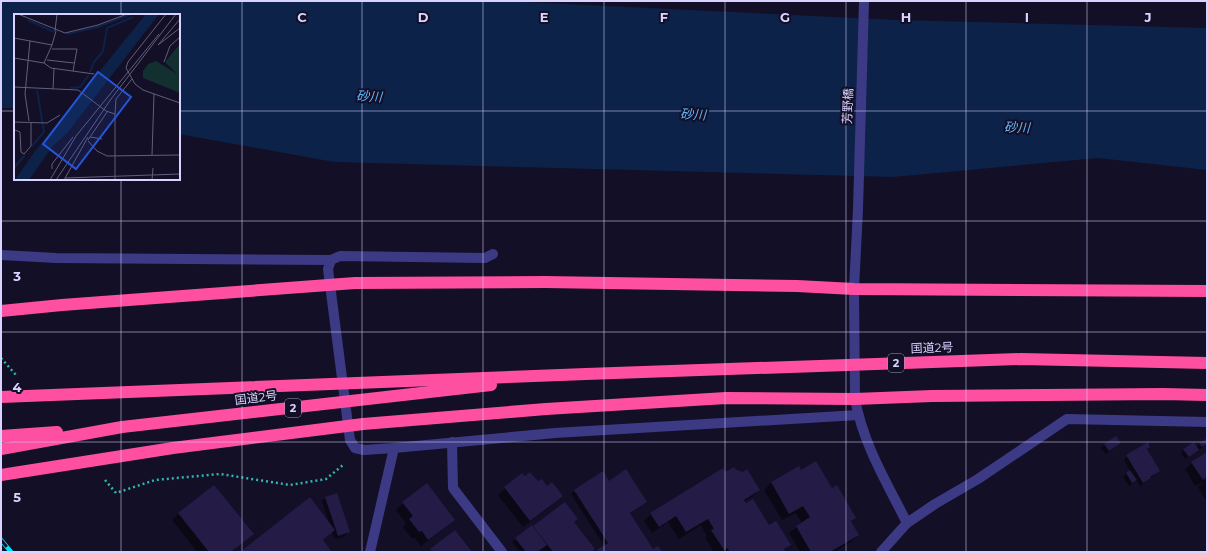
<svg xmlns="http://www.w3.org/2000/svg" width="1208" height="553" font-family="Montserrat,'Noto Sans JP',sans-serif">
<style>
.water{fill:#0c2248}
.shadow{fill:#0007}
.building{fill:#241b47}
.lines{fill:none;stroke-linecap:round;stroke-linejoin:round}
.path{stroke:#2fb8b0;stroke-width:2.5;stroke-dasharray:2 3;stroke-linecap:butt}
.minor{stroke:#3d3a85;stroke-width:10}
.highway{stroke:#ff4fa3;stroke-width:12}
.rail-casing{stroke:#00e5ff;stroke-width:4.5}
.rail{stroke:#130f26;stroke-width:3;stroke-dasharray:9;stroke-linecap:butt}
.highway-bridge{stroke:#ff4fa3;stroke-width:12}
.grid{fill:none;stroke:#d9d4ff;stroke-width:1;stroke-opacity:0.55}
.labels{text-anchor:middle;stroke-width:4;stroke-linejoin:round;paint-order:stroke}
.shield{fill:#130f26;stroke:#9e99be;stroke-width:1}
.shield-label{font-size:11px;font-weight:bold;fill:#d9d4ff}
.street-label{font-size:12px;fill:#d9d4ff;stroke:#130f26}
.water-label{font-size:13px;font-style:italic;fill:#62b6ff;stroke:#130f26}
.inset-river{fill:none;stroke:#0c2248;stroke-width:2}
.inset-road{fill:none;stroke:#625e7d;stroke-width:1}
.view{fill:#2655da;fill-opacity:0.15;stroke:#2655da;stroke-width:2}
.inset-edge{fill:none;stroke:#d9d4ff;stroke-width:2}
.grid-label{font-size:13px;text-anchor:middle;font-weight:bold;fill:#d9d4ff;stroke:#130f26;stroke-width:4;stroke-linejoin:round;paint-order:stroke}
</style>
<rect width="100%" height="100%" fill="#130f26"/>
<path class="water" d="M1,1H502L897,20L1207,28V170L1098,158L893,177L334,162L179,134V15H15V108H1Z"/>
<g class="shadow">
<path d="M1207,439V444L1185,459L1181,453L1184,450L1196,447Z"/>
<path d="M1120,443L1106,454L1101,448L1105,444Z"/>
<path d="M1149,447L1146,450L1159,471L1140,486L1136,480L1129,486L1123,477L1130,471L1124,460L1127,456Z"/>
<path d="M1207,453V502L1198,487L1204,481L1195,486L1185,469L1192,463Z"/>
<path d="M798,467L801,471L831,490L855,518L850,522L858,535L851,542L834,552H800L789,533L802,523L796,513L782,520L764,490L771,483Z"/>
<path d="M725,474L759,490L752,497L744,501L769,527L789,545L783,551L784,552H714L705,538L707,536L701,525L679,539L668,522L652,533L644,521L651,514Z"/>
<path d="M525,477L547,487L561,496L554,503L523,527L498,495L505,488Z"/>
<path d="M608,482L646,502L630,513L653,551L661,552H597L605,547L571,494L575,490Z"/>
<path d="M336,494L348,532L345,536L335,539L332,532L322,541L331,552H241L329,523L322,501L325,498Z"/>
<path d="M403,503L454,519L447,526L421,546L414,537L412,539L403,527L406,523L396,510Z"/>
<path d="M179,513L252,534L232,552H197L172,520Z"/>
<path d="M577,519L573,523L590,552H541L540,550L537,552H520L512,542L532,527L533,528L534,527Z"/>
</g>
<g class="building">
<path d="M1116,436L1121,443L1109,451L1104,444Z"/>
<path d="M1207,438V444L1202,447L1199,443Z"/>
<path d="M1148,442L1150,447L1147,449L1160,471L1150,477L1151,478L1143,483L1126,455Z"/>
<path d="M1194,442L1199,450L1189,457L1183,449Z"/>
<path d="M1207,452V477L1203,480L1191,462Z"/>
<path d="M816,461L832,488L837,485L856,518L851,521L859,535L830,552H811L796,526L810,517L803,506L789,514L771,482L799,466L801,470Z"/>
<path d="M734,467L737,470L743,472L747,469L760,490L744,500L746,503L753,499L769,525L776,521L791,545L784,549L785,552H730L727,548L724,550L711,530L714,529L708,519L686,532L676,516L659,527L650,513L723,468L725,472Z"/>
<path d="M626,469L647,502L630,513L653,549L658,546L662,552H599L597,550L608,543L574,490L603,471L609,481Z"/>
<path d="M1130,470L1137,480L1132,483L1126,473Z"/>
<path d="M530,472L538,481L542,479L547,486L552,482L563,496L530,521L504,487L522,473L525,476Z"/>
<path d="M427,483L455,520L428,540L422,531L419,532L409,519L413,516L402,502Z"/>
<path d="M214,485L254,534L231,552H209L178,513Z"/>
<path d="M337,493L350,532L338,536L325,497Z"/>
<path d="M310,497L335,530L323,540L332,552H240Z"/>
<path d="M565,502L578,519L574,522L595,549L591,552H553L533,526Z"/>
<path d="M532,525L547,545L537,552H526L515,538Z"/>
<path d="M455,530L472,552H433L430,549Z"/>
</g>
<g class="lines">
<g class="path">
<path d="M1,358L16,375"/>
<path d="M105,480L116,493L155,480L220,474L290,485L326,479L343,465"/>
</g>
<g class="minor">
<path d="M864,1L858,209L854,289L855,399C863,444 887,483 907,523L881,552"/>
<path d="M1,255L56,258L331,260L340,256L485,258L493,254"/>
<path d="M331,260L328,269L350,440L355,448L364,450L394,448L555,433L858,415"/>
<path d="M452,442L453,488L502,552"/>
<path d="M907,523L935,504L978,479L1067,419L1207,422"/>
<path d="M370,552L394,448"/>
</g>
<g class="highway">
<path d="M545,282L797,286L854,289L1207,291"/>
<path d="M546,409L726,398L855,399L932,396L1163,394L1207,395"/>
</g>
<g class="rail-casing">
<path id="rail" d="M1,540L11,552"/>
</g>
<use href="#rail" class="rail"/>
<g class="highway-bridge">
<path d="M1,311L62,305L355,283L545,282"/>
<path d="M1,397L586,374L1021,359L1207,363"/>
<path d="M1,436L57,432"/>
<path d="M1,449L122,427L491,385"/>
<path d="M1,475L173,448L363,424L546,409"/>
</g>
</g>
<path class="grid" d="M121,1V15M242,1V552M362,1V552M483,1V552M604,1V552M725,1V552M846,1V552M966,1V552M1087,1V552M1,111H15M179,111H1207M121,179V552M1,221H1207M1,332H1207M1,442H1207"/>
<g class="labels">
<g class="shield">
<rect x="888" y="354" width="16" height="18" rx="3"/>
<rect x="285" y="399" width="16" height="18" rx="3"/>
</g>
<g class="shield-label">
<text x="896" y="367">2</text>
<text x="293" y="412">2</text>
</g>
<g class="street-label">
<text transform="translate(848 106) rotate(-88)" y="4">芳野橋</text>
<text transform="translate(932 348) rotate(-2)" y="4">国道2号</text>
<text transform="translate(256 398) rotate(-7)" y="4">国道2号</text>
</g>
<g class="water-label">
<text transform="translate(369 96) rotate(3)" y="5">砂川</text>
<text transform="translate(693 114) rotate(3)" y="5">砂川</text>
<text transform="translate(1017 127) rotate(2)" y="5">砂川</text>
</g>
</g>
<g transform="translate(14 14)">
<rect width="166" height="166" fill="#130f26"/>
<path d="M166,30V61L163,60L166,62V79L129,64V57L134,50L142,47L163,60L151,48Z" fill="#12302f"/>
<path d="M132,0H145L54,118L38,133L15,166H1L21,137Z" fill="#0c2248"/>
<path class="inset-river" d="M14,6L40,18M53,20L84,13L117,0M76,58L80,48L89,37L93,14L119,3M56,74L66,73L75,61M18,132L30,118L23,76M0,154L11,141"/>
<path class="inset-road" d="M4,0L51,19L84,11L113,0M152,0L114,48L112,54L121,70L129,76L166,89M166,5L144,31L166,14M41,17L43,0M0,24L38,31L30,49M38,31L42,17M38,35H63L59,57M0,44L30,49L37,54L80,60M33,46L60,49M150,48L156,32L166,23M0,73L64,76L92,97L101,100V166M39,75L40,54M101,100L102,85L118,65M15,107L11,80L16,27M0,108L33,109L46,101M1,116L6,118L7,138L10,140L17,132V108M76,123L88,125M74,126L93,98M74,127L83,137L93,142L166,141M138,141L140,80M38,155V150L59,123M51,164L166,160M36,166L62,122L145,20M42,166L97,85L162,0M50,166L74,123M138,166L139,154"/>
<path class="view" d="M84,58L117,83L62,155L29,130Z"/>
<rect width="166" height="166" class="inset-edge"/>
</g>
<g class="grid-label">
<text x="302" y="22">C</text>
<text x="423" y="22">D</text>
<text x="544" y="22">E</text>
<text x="664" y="22">F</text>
<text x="785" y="22">G</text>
<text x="906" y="22">H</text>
<text x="1027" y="22">I</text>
<text x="1148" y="22">J</text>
<text x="17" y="281">3</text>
<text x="17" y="392">4</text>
<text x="17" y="502">5</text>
</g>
<rect width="1208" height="553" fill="none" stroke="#d9d4ff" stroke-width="4"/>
</svg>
